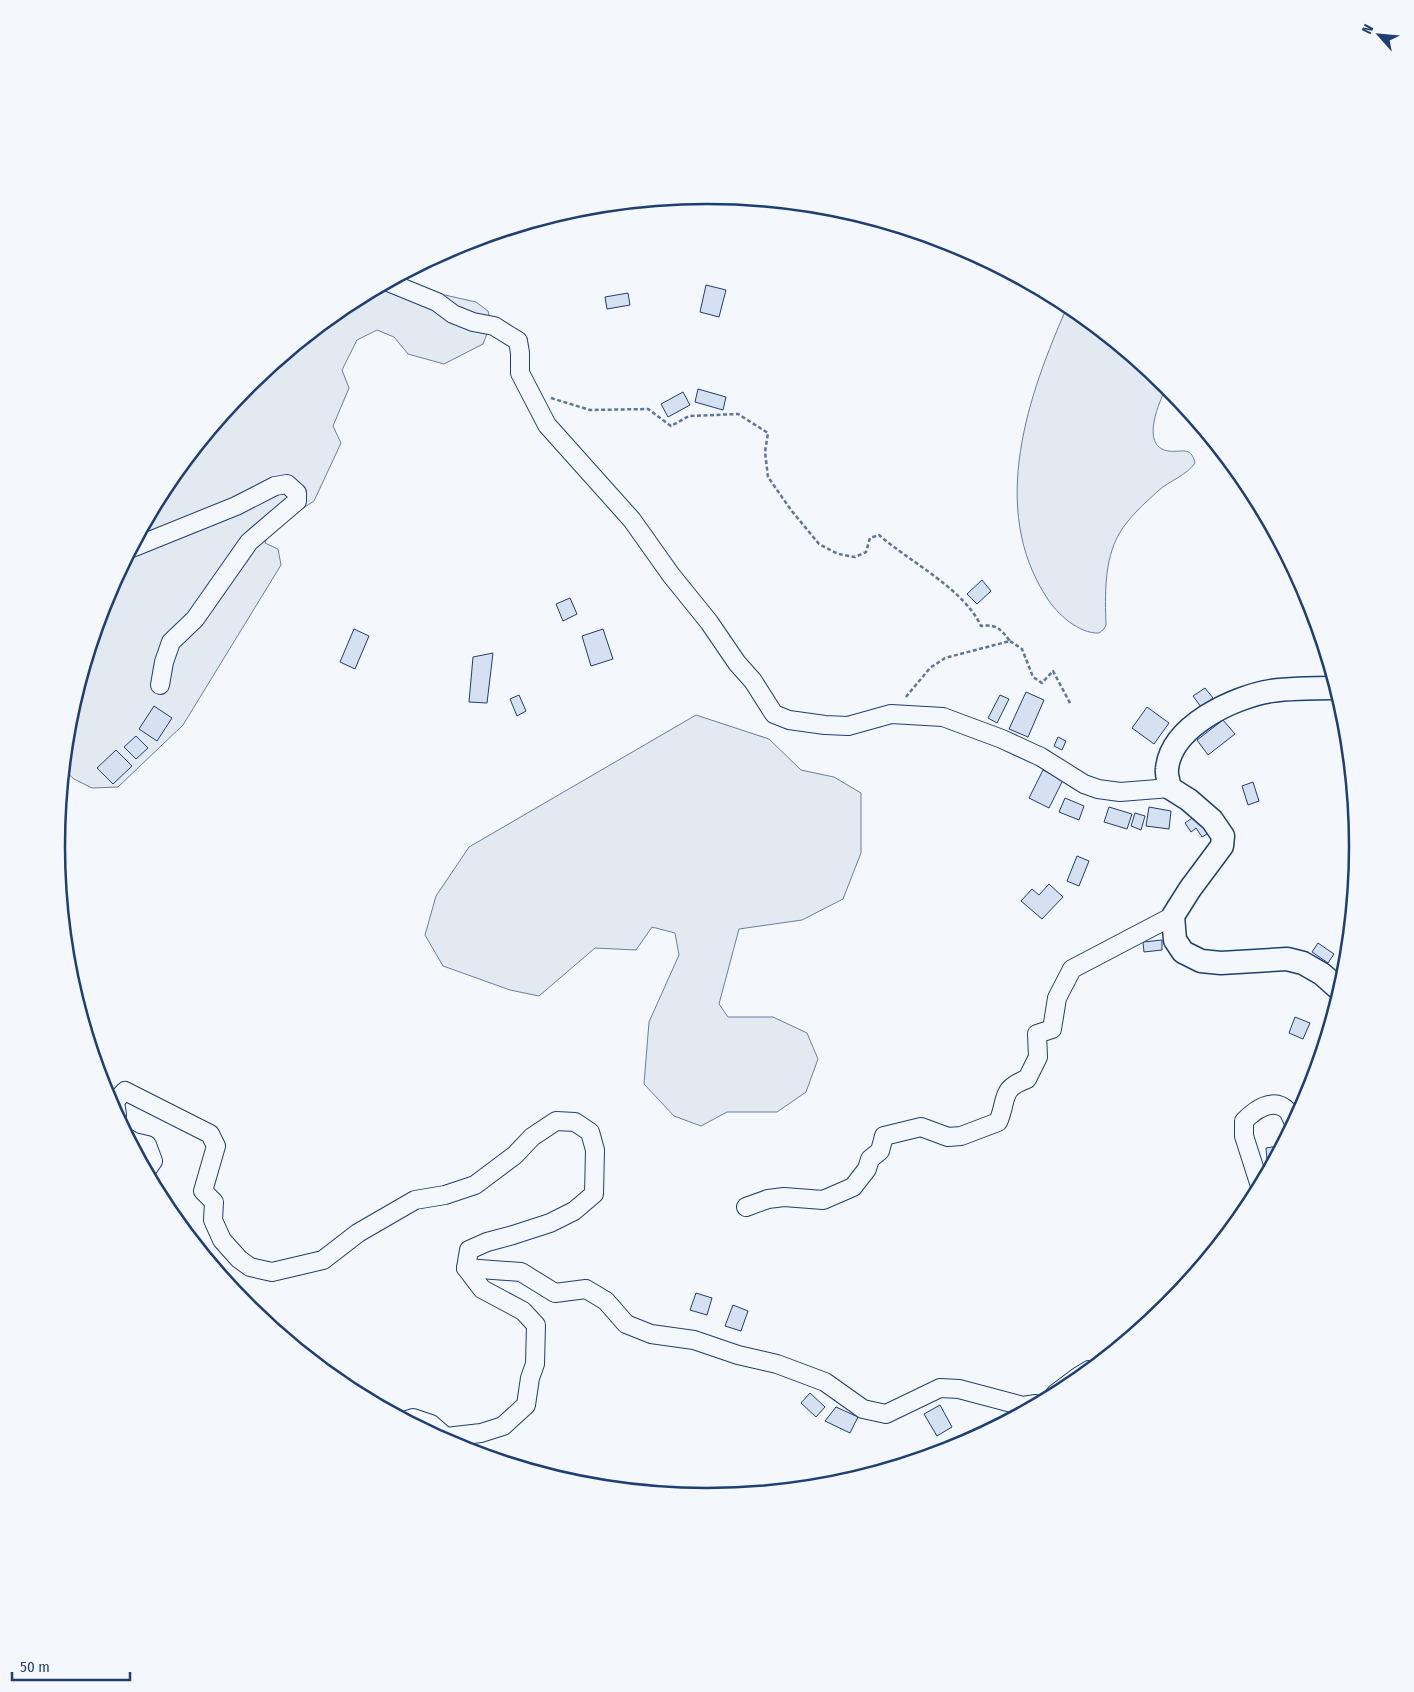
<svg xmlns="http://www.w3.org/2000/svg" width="1414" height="1692" font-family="'Fira Sans Condensed',sans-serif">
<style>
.green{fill:#e3e9f0;stroke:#687fa3}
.building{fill:#d5e0f0;stroke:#1d3f73}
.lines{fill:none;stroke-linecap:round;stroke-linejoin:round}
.minor-casing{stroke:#1d3f73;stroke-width:20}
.major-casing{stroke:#1d3f73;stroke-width:25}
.path{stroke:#5e769c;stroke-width:2.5;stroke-dasharray:4 2.5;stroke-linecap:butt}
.minor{stroke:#f4f7fb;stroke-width:18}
.major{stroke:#f4f7fb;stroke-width:22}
.rim{fill:none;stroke:#1d3f73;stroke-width:2.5}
</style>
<rect width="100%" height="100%" fill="#f4f7fb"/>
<g class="green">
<path d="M397,277L409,287L476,302L488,311L491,323L483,344L444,364L408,354L394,337L377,330L357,340L342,370L349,388L333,426L341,443L314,501L270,530L265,543L278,549L281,565L183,725L118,787L92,788L74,779L64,770L69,719L106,597L166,484L247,386L346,305Z"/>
<path d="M1068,305L1167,386C1160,400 1139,446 1168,451C1181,453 1191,445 1195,463C1187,475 1169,481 1158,491C1145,503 1128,518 1119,534C1104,561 1105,594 1106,625L1104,629L1099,633C1079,634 1057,614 1047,598C988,508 1028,395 1068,305Z"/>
<path d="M696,715L769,739L801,770L834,777L861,793V853L843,899L802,920L739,929L719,1004L728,1017H773L807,1033L818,1059L806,1092L777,1112H727L701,1126L674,1116L644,1084L649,1022L679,955L675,933L652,927L636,950L595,948L539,996L510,990L443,966L425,935L436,896L469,847Z"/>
</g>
<g class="building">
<path d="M706,285L726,290L719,317L700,312Z"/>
<path d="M628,293L630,305L607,309L605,297Z"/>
<path d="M698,389L726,397L723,410L695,402Z"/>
<path d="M683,392L690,405L668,417L661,404Z"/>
<path d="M982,580L991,591L977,604L967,594Z"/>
<path d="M570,598L577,614L563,621L556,604Z"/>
<path d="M354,629L369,636L355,669L340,662Z"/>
<path d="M603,629L613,659L591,666L582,636Z"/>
<path d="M493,653L487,703L469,702L473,657Z"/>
<path d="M1205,688L1213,698L1201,707L1193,696Z"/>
<path d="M1026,692L1044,700L1028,737L1009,729Z"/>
<path d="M519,695L526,711L517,716L510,699Z"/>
<path d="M1000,695L1009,699L997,723L988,718Z"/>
<path d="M154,706L172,718L157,741L139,729Z"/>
<path d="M1147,707L1169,723L1154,744L1132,728Z"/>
<path d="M1223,720L1235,734L1208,755L1197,740Z"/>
<path d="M136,736L148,748L136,759L124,747Z"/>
<path d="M1058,737L1066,741L1062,750L1054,746Z"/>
<path d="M116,750L132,766L113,784L97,768Z"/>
<path d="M1043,770L1063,780L1049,808L1029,798Z"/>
<path d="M1253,782L1259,801L1248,805L1242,786Z"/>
<path d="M1065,798L1084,806L1079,820L1059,812Z"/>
<path d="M1109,807L1132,814L1127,829L1104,822Z"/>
<path d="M1149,807L1171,811L1169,829L1146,826Z"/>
<path d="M1135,813L1145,816L1141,830L1131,826Z"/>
<path d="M1198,814L1210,832L1202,837L1196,828L1191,832L1185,823Z"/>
<path d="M1077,856L1089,861L1079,886L1067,881Z"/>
<path d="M1049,884L1063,897L1042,919L1021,901L1032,889L1039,895Z"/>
<path d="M1162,940V950L1144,952L1143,942Z"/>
<path d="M1318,943L1334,954L1328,963L1312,952Z"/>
<path d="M1295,1017L1310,1023L1303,1039L1289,1033Z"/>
<path d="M1278,1146L1279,1150L1274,1159L1267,1160L1266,1148Z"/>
<path d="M696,1293L712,1298L707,1315L690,1310Z"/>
<path d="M733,1305L748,1311L741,1331L725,1326Z"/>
<path d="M810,1393L825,1407L816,1417L801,1403Z"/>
<path d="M940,1405L952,1427L937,1436L924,1414Z"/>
<path d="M836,1407L858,1417L850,1433L825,1421Z"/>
</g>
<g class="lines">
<g class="minor-casing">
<g id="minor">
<path d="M388,282L437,302L453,314L473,322L494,326L518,341L520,353V373L547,425L632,520L671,575L709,622L737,663L753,681L774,714L789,720L825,725L848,726L891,714L943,717L1002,739L1041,757L1084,784L1098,789L1120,792L1170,788"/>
<path d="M132,548L236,506L275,486L287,484L297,493V501L249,542L195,619L171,642L164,662L160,685"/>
<path d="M117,1115L115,1101L125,1091L210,1134L216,1146L203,1191L214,1202L213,1220L222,1240L239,1259L250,1267L272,1272L323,1260L358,1233L415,1200L445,1195L475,1185L515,1155L532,1137L556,1121L575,1122L590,1132L595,1150L594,1194L574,1211L550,1223L513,1235L487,1242L469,1250L466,1268L521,1272L555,1293L586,1289L606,1301L626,1324L651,1334L694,1340L738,1355L777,1364L825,1382L863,1409L886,1414L940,1388L959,1389L1023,1406L1036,1404"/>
<path d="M129,1139L134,1142L147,1145L153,1161L146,1171"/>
<path d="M1260,1186L1244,1136V1121C1255,1110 1273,1096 1288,1111C1290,1114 1292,1119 1294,1123"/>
<path d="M746,1207L768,1199L784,1197L823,1200L853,1187L867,1169L870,1159L880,1151L884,1136L921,1127L948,1137L961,1136L998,1122C1008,1100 999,1089 1027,1079L1038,1057L1037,1034L1052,1029L1057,998L1072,969L1173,916"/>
<path d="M1055,1394L1079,1376L1089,1370"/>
<path d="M407,1420L413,1418L431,1424L446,1437L481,1433L503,1426L526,1405L530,1378L535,1364L536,1325L523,1311L482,1289L466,1268"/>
</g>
</g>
<g class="major-casing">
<path id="major" d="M1336,688C1314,688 1292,688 1271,691C1234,697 1171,726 1167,769C1166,775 1169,782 1170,788L1189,800L1212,820L1223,836L1222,846L1190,889L1173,916L1175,940L1183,952L1201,961L1221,963L1287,959L1303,963L1322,974L1340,990"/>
</g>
<g class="path">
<path d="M551,398L590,410L648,409L671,426L689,416L738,414L768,433L765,452L768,477L791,510L819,544L838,554L855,557L866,552L870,538L879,535C910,562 964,589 981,626C998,624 1000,629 1010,641L945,658L930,668L905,698"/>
<path d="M1010,641L1022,649L1033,677L1042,683L1053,671L1071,705"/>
</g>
<use href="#minor" class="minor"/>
<use href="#major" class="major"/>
</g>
<path d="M0 0H1414V1692H0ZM65 846a642 642 0 1 1 1284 0a642 642 0 1 1-1284 0Z" fill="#f4f7fb" fill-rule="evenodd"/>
<path class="rim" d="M65 846a642 642 0 1 1 1284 0a642 642 0 1 1-1284 0Z"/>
<g transform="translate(1379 35) rotate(297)" stroke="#f4f7fb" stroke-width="4" paint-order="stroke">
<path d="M0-4L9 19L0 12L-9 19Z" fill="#1d3f73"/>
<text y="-8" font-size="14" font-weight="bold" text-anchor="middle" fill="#1d3f73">N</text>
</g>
<path d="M12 1672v8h118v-8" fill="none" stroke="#1d3f73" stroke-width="2.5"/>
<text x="20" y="1672" font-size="15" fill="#1d3f73" stroke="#f4f7fb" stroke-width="4" paint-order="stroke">50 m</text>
</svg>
